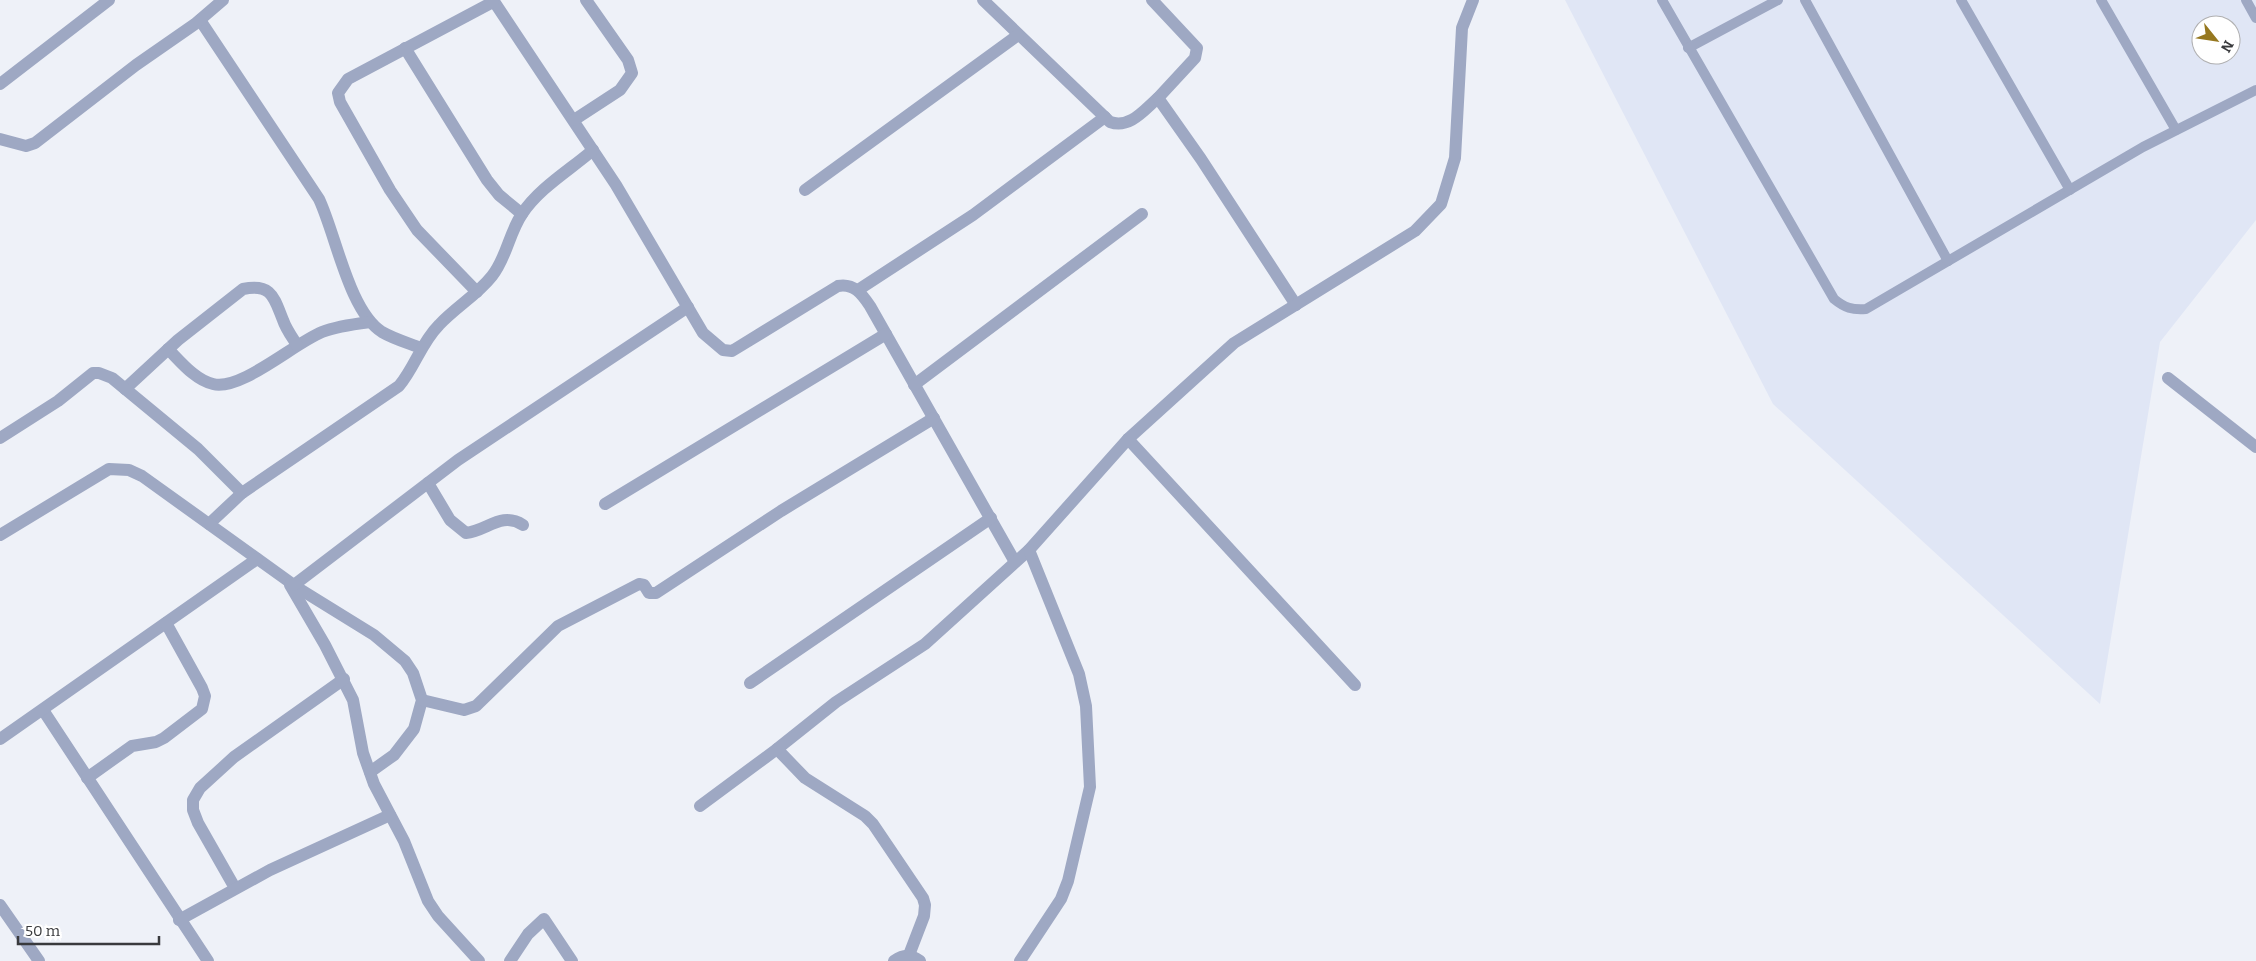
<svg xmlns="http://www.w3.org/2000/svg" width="2256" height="961" font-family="Bitter,serif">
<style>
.built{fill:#e0e6f5;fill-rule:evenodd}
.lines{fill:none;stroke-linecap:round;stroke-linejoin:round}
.lane{stroke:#9ea8c3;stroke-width:10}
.street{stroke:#9ea8c3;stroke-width:12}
</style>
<rect width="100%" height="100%" fill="#eef1f8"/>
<path class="built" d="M1565,0H2256V220L2160,342L2100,704L1773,404ZM2201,25H2231V55H2201Z"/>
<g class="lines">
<g class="lane">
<path d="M1662,0L1834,299C1845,308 1852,310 1866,309L2143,147L2256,90"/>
<path d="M1805,0L1948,261"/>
<path d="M1961,0L2070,190"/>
<path d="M2101,0L2176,130"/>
<path d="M2246,0L2256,18"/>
<path d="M1688,48L1778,0"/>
</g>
<g class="street">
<path d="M493,0L616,185L703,333L723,350L732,351L838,286C854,283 862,294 870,306L1015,562"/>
<path d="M983,0L1110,122C1130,129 1144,110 1158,98"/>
<path d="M1152,0L1197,48L1195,58L1158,98L1201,159L1296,305"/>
<path d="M200,20L319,199C336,235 349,311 382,332C394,339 408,343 421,348"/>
<path d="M405,48L487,180L499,195L522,214"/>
<path d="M0,84L109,0"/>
<path d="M574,120L620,90L632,73L628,60L586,0"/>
<path d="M0,139L26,146L35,143L136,65L195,24L223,0"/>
<path d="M805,190L1018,35"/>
<path d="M858,290L973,215L1105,117"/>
<path d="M477,292L417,230L390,190L340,102L338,93L348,79L493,2"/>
<path d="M168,349C180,361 195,380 213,384C241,391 293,344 322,332C337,326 354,324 370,322"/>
<path d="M2168,378L2256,447"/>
<path d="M914,385L1142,214"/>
<path d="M125,389L178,340L243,289C272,283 274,298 283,320C286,329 292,337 297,345"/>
<path d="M0,438L58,401L93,373H99L112,378L198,449L242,493"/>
<path d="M1128,439L1355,685"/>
<path d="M428,483L450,520L466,533C487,531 501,511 523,525"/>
<path d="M605,504L886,334"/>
<path d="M209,524L242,493L399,386C415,367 421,343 439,325C456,307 477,295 492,276C507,257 509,233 522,214C539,188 570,170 593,150"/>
<path d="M0,535L109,469L129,470L142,476L298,588L374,635L405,661L413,673L422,700L414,729L394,755L370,772"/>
<path d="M290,585L325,645L353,700L363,753L374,784L404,841L428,901L438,916L479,961"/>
<path d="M294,585L458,460L688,307"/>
<path d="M750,683L991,518"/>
<path d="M422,700L464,710L476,706L558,626L639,584L644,585L649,593H656L781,511L934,418"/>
<path d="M43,710L208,961"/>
<path d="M0,739L257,559"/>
<path d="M777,749L805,778L865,816L873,824L923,898L925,905L924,916L909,955"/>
<path d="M87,778L132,746L156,742L164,738L202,709L205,696L202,688L166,623"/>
<path d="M700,806L777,749L836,702L925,644L1029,550L1128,439L1234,343L1415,231L1441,204L1455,158L1462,28L1473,0"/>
<path d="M235,888L198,823L193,810V800L200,788L234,757L344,679"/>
<path d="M0,905L39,961"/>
<path d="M179,920L270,870L390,815"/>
<path d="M510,961L528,934L544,919L572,961"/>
<path d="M894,961C904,954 910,954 920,961"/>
<path d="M1020,961L1061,899L1068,881L1090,787L1086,706L1079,674L1029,550"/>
</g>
</g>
<g transform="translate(2216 40) rotate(120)"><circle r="24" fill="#ffffff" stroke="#b0b0b1"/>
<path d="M0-4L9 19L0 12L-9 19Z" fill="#967820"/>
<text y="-8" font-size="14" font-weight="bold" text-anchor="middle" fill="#393a3d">N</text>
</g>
<path d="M18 936v8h141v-8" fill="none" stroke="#393a3d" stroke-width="2.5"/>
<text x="25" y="936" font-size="15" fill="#393a3d" stroke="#ffffff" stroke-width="4" paint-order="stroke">50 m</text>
</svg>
